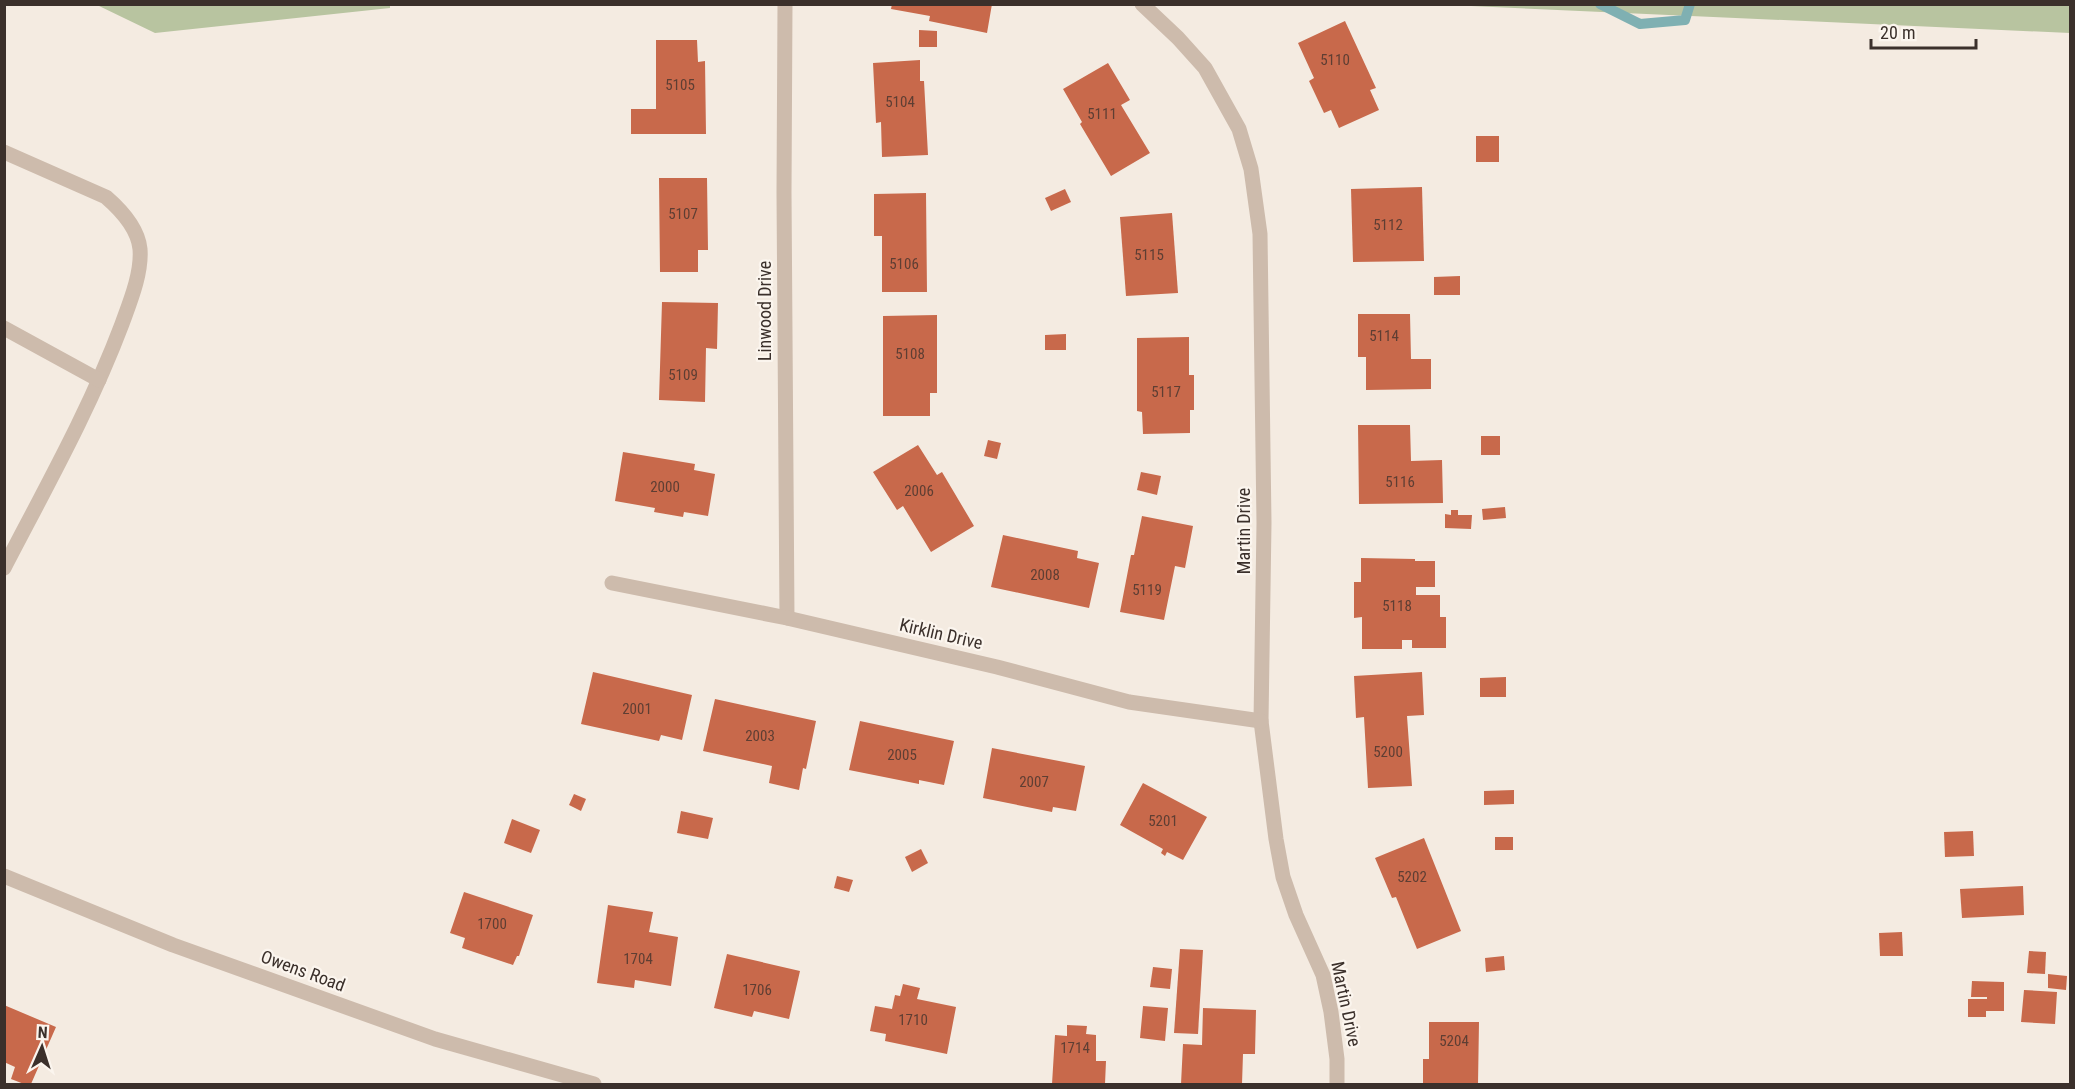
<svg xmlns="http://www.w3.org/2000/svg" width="2075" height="1089" font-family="'Roboto Condensed',sans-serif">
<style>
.green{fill:#b8c4a0}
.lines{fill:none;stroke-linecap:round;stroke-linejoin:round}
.stream{stroke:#7fb0b2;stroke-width:10}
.building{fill:#c8694b}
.service{stroke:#cdbbac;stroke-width:15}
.minor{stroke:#cdbbac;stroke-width:15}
.tertiary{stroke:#cdbbac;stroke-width:15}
.labels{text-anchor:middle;stroke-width:4.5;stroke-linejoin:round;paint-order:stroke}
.number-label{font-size:15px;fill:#5e3e33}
.street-label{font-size:18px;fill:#3b302b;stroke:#fbf5ee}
</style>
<rect width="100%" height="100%" fill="#f4ebe1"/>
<g class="green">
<path d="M2070,4V33L1449,5V4Z"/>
<path d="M82,5H390V8L155,33L97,5Z"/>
</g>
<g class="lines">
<path class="stream" d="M1600,4L1640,24L1685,20L1690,4"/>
</g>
<g class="building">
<path d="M892,4H992L987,33L929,21L930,16L891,9Z"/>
<path d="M1345,21L1376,88L1370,90L1379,110L1339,128L1331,110L1324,113L1309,81L1314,78L1298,43Z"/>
<path d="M919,30L937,31V47H919Z"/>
<path d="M656,40H697L698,62L705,61L706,134H631V109H656Z"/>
<path d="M920,60V81H924L928,155L882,157L881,122L876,123L873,63Z"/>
<path d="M1108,63L1130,100L1121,105L1150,153L1111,176L1080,124L1082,122L1063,89Z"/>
<rect x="1476" y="136" width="23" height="26"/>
<path d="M659,178H707L708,250H698V272H660Z"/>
<path d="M1422,187L1424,261L1353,262L1351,189Z"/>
<path d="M1065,189L1071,202L1051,211L1045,198Z"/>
<path d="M926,193L927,292H882V236H874V194Z"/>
<path d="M1172,213L1178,293L1126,296L1120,217Z"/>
<path d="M1460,276V295H1434V277Z"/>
<path d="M662,302L718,303L717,349L706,348L705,402L659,400Z"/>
<path d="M1358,314H1410L1411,359H1431V389L1366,390V357H1358Z"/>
<path d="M937,315V393H930V416H883V316Z"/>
<path d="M1066,334V350H1045V335Z"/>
<path d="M1189,337V375H1194V410H1190V433L1143,434L1142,412L1137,411V338Z"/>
<path d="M1358,425H1410L1411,461L1442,460L1443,503L1359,504Z"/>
<rect x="1481" y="436" width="19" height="19"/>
<path d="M988,440L1001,443L997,459L984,456Z"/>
<path d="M918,445L937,475L942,472L974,526L931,552L903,506L897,510L873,472Z"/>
<path d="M623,452L695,464L694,470L715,474L708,516L684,512L683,517L654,512L655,508L615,501Z"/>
<path d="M1141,472L1161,476L1157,495L1137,490Z"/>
<path d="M1505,507L1506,518L1483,520L1482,509Z"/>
<path d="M1451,510H1458V515H1472L1471,529L1445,528V514L1451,515Z"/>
<path d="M1142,516L1193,526L1185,568L1175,566L1164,620L1120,612L1131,555H1134Z"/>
<path d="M1003,535L1078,551L1077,558L1099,563L1089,608L991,587Z"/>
<path d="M1361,558L1415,559V561H1435V587H1416V595H1440V617H1446V648H1412V640H1402V649H1362V617L1354,618V582H1361Z"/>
<path d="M593,672L692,695L682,740L661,735L659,741L581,724Z"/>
<path d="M1422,672L1424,715L1407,716L1412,786L1368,788L1364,717L1356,718L1354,676Z"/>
<path d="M1506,677V697H1480V678Z"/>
<path d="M715,699L816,721L806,769L803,768L799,790L769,783L772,766L703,751Z"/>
<path d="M860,721L954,741L944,785L919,780V784L849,770Z"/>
<path d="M992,748L1085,766L1076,811L1053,807L1052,812L983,798Z"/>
<path d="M1143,783L1207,817L1183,860L1167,852L1165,856L1161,853L1163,849L1120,825Z"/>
<path d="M1514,790V804L1484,805V791Z"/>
<path d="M574,794L586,799L581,811L569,805Z"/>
<path d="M681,811L713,818L708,839L677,833Z"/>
<path d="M512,819L540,830L531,853L504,843Z"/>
<path d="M1973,831L1974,856L1945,857L1944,832Z"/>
<rect x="1495" y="837" width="18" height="13"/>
<path d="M1424,838L1461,931L1417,949L1396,897L1392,898L1375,858Z"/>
<path d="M921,849L928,863L912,872L905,857Z"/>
<path d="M837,876L853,880L849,892L834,888Z"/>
<path d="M2023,886L2024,915L1962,918L1960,889Z"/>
<path d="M464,892L533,915L519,956H517L513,965L462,948L465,938L450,933Z"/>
<path d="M608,905L653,912L649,932L678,937L671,986L635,980L634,988L597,983Z"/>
<path d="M1902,932L1903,956H1880L1879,933Z"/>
<path d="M1180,949L1203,950L1198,1034L1174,1033Z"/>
<path d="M2029,951L2046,952L2045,974L2027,973Z"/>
<path d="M727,954L800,971L789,1019L754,1011L752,1017L714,1008Z"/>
<path d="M1504,956L1505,970L1486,972L1485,958Z"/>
<path d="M1153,967L1172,969L1170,989L1150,987Z"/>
<path d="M2048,974L2067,976L2066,990L2048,988Z"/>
<path d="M1972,981L2004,982V1011H1986V1017H1968V999H1987V997H1971Z"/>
<path d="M903,984L920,988L917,999L956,1007L947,1054L885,1041L886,1034L870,1031L875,1006L892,1009L895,995L900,996Z"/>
<path d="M2024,990L2057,992L2055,1024L2021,1022Z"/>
<path d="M4,1005L56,1027L31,1084H24L11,1079L15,1067L4,1062Z"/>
<path d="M1143,1006L1168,1008L1165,1041L1140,1038Z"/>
<path d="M1203,1008L1256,1010L1255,1054H1243L1242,1084H1181L1183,1044L1202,1045Z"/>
<path d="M1429,1022H1479L1478,1084H1423V1059H1429Z"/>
<path d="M1067,1025L1087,1026L1086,1034L1096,1035V1061H1106L1105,1084H1052L1055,1035L1067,1036Z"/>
</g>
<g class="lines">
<g class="service">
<path d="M4,152L106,197C121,210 138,228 140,249C142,273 130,302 122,324C90,409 46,487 4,568"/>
<path d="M4,328L99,380"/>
</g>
<g class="minor">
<path d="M785,4L784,192L787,618"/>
<path d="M1142,4L1178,38L1205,68L1239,129L1251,169L1260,234L1264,523L1261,721L1276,839L1283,877L1296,915L1323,975L1331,1012L1337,1059V1084"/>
<path d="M612,583L787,618L997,667L1129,702L1261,721"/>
</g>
<path class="tertiary" d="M4,876L173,945L435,1039L594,1084"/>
</g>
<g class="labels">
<g class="number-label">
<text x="1335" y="65">5110</text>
<text x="680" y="90">5105</text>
<text x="900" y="107">5104</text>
<text x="1102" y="119">5111</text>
<text x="683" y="219">5107</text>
<text x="1388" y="230">5112</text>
<text x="1149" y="260">5115</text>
<text x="904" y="269">5106</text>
<text x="1384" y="341">5114</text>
<text x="910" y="359">5108</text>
<text x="683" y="380">5109</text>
<text x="1166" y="397">5117</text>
<text x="1400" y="487">5116</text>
<text x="665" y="492">2000</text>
<text x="919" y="496">2006</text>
<text x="1045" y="580">2008</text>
<text x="1147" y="595">5119</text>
<text x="1397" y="611">5118</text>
<text x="637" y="714">2001</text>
<text x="760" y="741">2003</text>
<text x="1388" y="757">5200</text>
<text x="902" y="760">2005</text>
<text x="1034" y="787">2007</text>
<text x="1163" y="826">5201</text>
<text x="1412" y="882">5202</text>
<text x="492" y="929">1700</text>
<text x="638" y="964">1704</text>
<text x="757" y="995">1706</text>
<text x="913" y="1025">1710</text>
<text x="1454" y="1046">5204</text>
<text x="1075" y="1053">1714</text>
</g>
<g class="street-label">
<text transform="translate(765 311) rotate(-90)" y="6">Linwood Drive</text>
<text transform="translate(1244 531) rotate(-90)" y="6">Martin Drive</text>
<text transform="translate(941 634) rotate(13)" y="6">Kirklin Drive</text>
<text transform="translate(303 971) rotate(20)" y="6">Owens Road</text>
<text transform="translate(1346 1004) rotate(78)" y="6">Martin Drive</text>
</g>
</g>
<rect width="2075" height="1089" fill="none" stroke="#3b302b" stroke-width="12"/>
<g transform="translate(42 1047) rotate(3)" stroke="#fbf5ee" stroke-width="4.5" paint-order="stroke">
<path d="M0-4.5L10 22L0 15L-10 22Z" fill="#3b302b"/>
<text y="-9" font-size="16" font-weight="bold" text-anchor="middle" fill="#3b302b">N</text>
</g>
<path d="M1871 39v9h105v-9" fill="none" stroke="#3b302b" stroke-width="3"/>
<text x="1880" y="39" font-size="18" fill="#3b302b" stroke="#fbf5ee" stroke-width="4.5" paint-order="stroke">20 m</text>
</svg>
